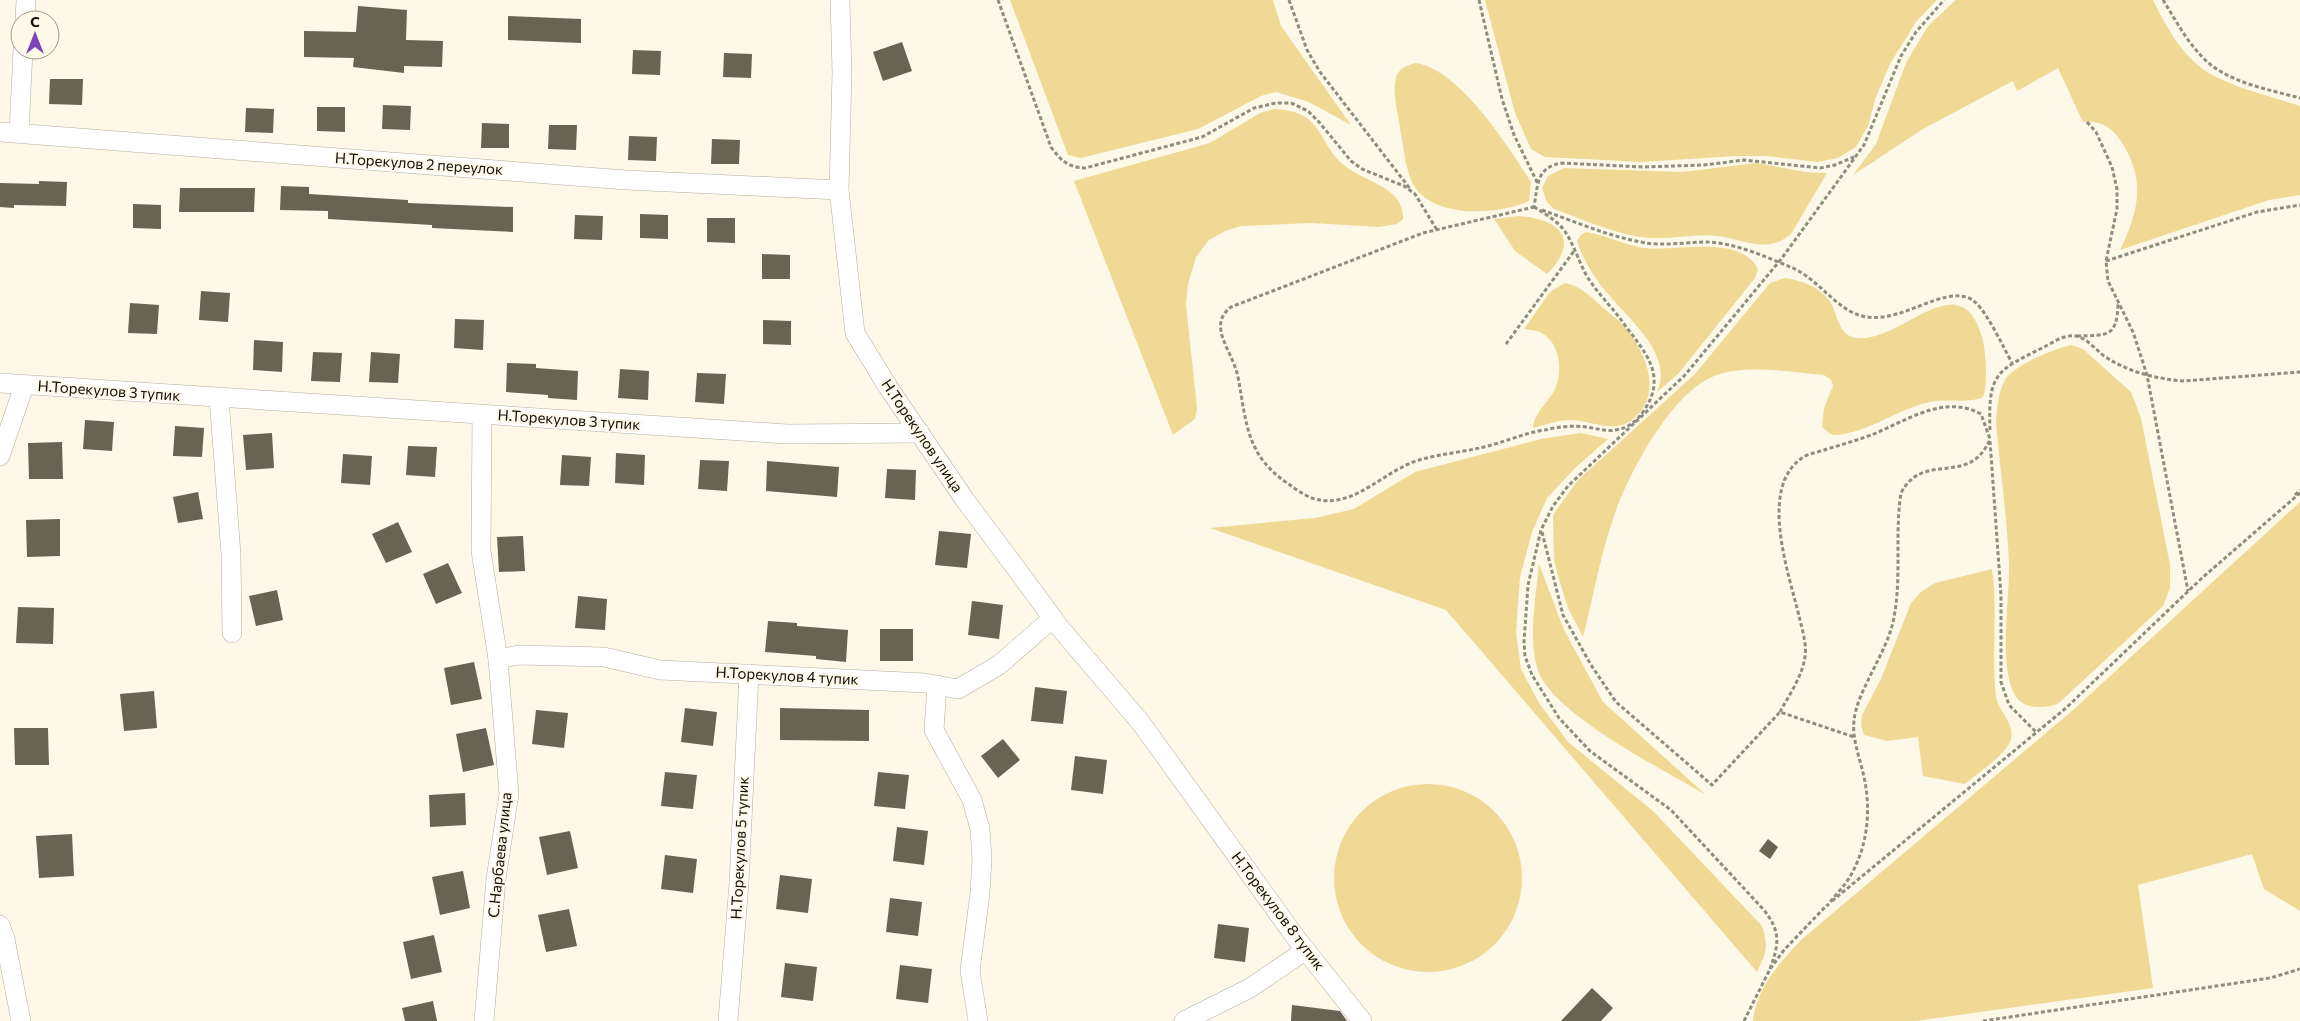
<svg xmlns="http://www.w3.org/2000/svg" width="2300" height="1021" font-family="Commissioner,sans-serif">
<style>
.green{fill:#efd995}
.building{fill:#686355}
.lines{fill:none;stroke-linecap:round;stroke-linejoin:round}
.street-casing{stroke:#b3ae9e;stroke-width:20}
.path{stroke:#8f8c80;stroke-width:3;stroke-dasharray:4 2.5;stroke-linecap:butt}
.street{stroke:#fff;stroke-width:19}
.labels{text-anchor:middle;stroke-width:4;stroke-linejoin:round;paint-order:stroke}
.street-label{font-size:15px;fill:#100e09;stroke:#fdf8e7}
</style>
<rect width="100%" height="100%" fill="#fdf8e7"/>
<g class="green">
<path d="M1010,0H1273L1281,26L1351,125L1309,102L1276,92L1261,96L1198,129L1081,158L1068,155Z"/>
<path d="M1485,0H1937L1916,22L1890,64L1876,97L1868,126L1856,147L1838,158L1818,162L1766,156H1735L1642,162L1545,157L1531,149L1515,113Z"/>
<path d="M1956,0H2153C2165,25 2184,59 2209,73C2237,89 2270,96 2300,106V195L2269,200L2120,250C2139,211 2146,179 2121,141C2112,127 2100,120 2083,122L2058,68L2017,91L2013,81L1923,129L1853,175L1876,144L1906,63L1928,26Z"/>
<path d="M1416,63C1460,70 1508,146 1531,182L1529,201C1498,216 1427,219 1411,180C1405,165 1403,144 1400,128C1398,113 1392,93 1396,78C1398,69 1407,65 1416,63Z"/>
<path d="M1274,109C1287,110 1296,111 1307,118C1322,129 1328,154 1345,166C1365,182 1405,188 1403,219L1397,224L1379,227L1312,223L1241,226L1225,231L1209,240L1196,257L1188,284L1186,305L1197,408L1195,419L1173,435L1074,181L1210,143L1260,113Z"/>
<path d="M1757,163L1805,172L1827,173L1791,234C1768,254 1745,240 1718,236C1693,233 1667,241 1641,237C1612,233 1582,219 1554,209L1547,202L1542,188L1548,176L1564,168L1682,172Z"/>
<path d="M1519,216C1560,219 1581,240 1547,274L1515,251L1494,219Z"/>
<path d="M1586,232C1604,235 1621,243 1638,247C1672,254 1739,232 1758,269L1755,278L1678,374L1657,392C1675,354 1625,316 1604,289C1593,276 1582,257 1577,241L1581,235Z"/>
<path d="M1785,278C1801,280 1822,288 1831,303C1837,314 1839,336 1856,338C1901,344 1960,261 1982,337C1986,351 1988,384 1983,397C1969,404 1946,398 1930,402C1896,409 1866,435 1832,435L1822,427L1824,408L1833,386L1831,380L1824,375C1792,372 1744,364 1714,376C1671,393 1627,476 1613,519C1600,557 1593,598 1583,637L1568,608L1558,576L1554,560L1553,515L1577,481L1695,374L1770,283Z"/>
<path d="M1565,283C1580,286 1589,295 1600,305C1606,311 1614,316 1620,322C1644,347 1666,393 1633,419C1614,435 1591,420 1570,420C1557,420 1545,425 1533,428C1534,413 1547,404 1554,391C1563,375 1561,344 1543,334C1538,330 1530,330 1524,329L1550,292Z"/>
<path d="M2071,345L2083,349L2131,392L2141,418L2170,565V588L2163,606L2059,703C2046,709 2023,710 2015,695C1998,667 2010,597 2009,563C2007,516 2000,469 1996,422C1997,408 1998,393 2005,380C2014,365 2054,349 2071,345Z"/>
<path d="M1581,433L1608,439L1575,468L1547,498L1532,532L1520,577L1516,632L1521,669L1539,703L1568,742L1653,811L1762,926C1769,947 1766,953 1757,972L1446,610L1210,528L1315,518L1354,509L1415,472L1541,439Z"/>
<path d="M2300,502V911L2264,889L2252,854L2138,885L2153,988L1916,1021H1753C1756,989 1780,962 1801,940L2072,711Z"/>
<path d="M1539,564L1564,630L1603,702L1706,795C1664,770 1558,717 1539,673C1527,644 1536,596 1539,564Z"/>
<path d="M1992,569C1998,611 1991,654 1996,696C1998,711 2015,723 2011,739C2008,754 1976,774 1965,784L1923,776L1918,737L1887,741L1864,735L1861,726L1862,715L1881,679L1911,603L1921,592L1935,583Z"/>
<circle cx="1428" cy="878" r="94"/>
</g>
<g class="building">
<path d="M358,6L407,10L406,40L443,41L442,67L404,66V73L353,67L354,58L304,57V31L356,32Z"/>
<path d="M508,16L581,19V43L508,40Z"/>
<path d="M902,42L912,71L883,81L873,52Z"/>
<path d="M633,50L661,51L660,75L632,74Z"/>
<path d="M724,53L752,54L751,78L723,77Z"/>
<path d="M50,79H83L82,105L49,104Z"/>
<path d="M383,105L411,106L410,130L382,129Z"/>
<path d="M317,107H345V132L317,131Z"/>
<path d="M246,108L274,109L273,133L245,132Z"/>
<path d="M482,123L509,124V148H481Z"/>
<path d="M549,125H577L576,150L548,149Z"/>
<path d="M629,136L657,137L656,161L628,160Z"/>
<path d="M712,139L740,140L739,164H711Z"/>
<path d="M39,181L67,182L66,206L14,205V208L0,207V183L39,184Z"/>
<path d="M281,186L309,187V194L408,200V203L513,207V232L432,228V225L328,219V211L280,210Z"/>
<path d="M180,188H255L254,212H179Z"/>
<path d="M133,204L161,205V229L133,228Z"/>
<path d="M640,214L668,215V239L640,238Z"/>
<path d="M575,215L603,216L602,240L574,239Z"/>
<path d="M707,218H735V243L707,242Z"/>
<path d="M762,254L790,255V279H762Z"/>
<path d="M201,291L230,293L228,322L199,320Z"/>
<path d="M130,303L159,305L157,334L128,333Z"/>
<path d="M455,319L484,320L483,350L454,348Z"/>
<path d="M763,320L791,321V345L763,344Z"/>
<path d="M254,340L283,342L282,372L253,370Z"/>
<path d="M313,352L342,353L340,382L311,381Z"/>
<path d="M371,352L400,354L398,383L369,382Z"/>
<path d="M507,363L536,364V368L578,371L577,400L548,398V395L506,392Z"/>
<path d="M620,369L649,371L648,400L618,398Z"/>
<path d="M697,373L726,374L724,404L695,402Z"/>
<path d="M85,420L114,422L112,451L83,449Z"/>
<path d="M175,426L204,428L202,457L173,456Z"/>
<path d="M272,433L274,468L246,470L243,435Z"/>
<path d="M62,442L63,479H29L28,443Z"/>
<path d="M408,446L437,447L435,477L406,475Z"/>
<path d="M616,453L645,455L644,485L615,483Z"/>
<path d="M343,454L372,456L370,485L341,483Z"/>
<path d="M562,455L591,457L589,486L560,485Z"/>
<path d="M700,460L729,461L727,491L698,489Z"/>
<path d="M767,461L839,467L837,497L766,491Z"/>
<path d="M887,469L916,470L915,500L885,498Z"/>
<path d="M198,492L203,519L178,523L173,497Z"/>
<path d="M60,519V556L27,557L26,520Z"/>
<path d="M398,522L412,552L386,563L372,534Z"/>
<path d="M939,531L971,534L967,568L935,565Z"/>
<path d="M523,536L525,571L499,572L497,537Z"/>
<path d="M448,563L462,593L436,604L423,574Z"/>
<path d="M277,590L283,620L256,626L249,596Z"/>
<path d="M578,596L607,599L605,630L575,628Z"/>
<path d="M972,601L1003,605L999,639L968,635Z"/>
<path d="M18,607L54,608L53,644L16,643Z"/>
<path d="M768,621L797,623V626L848,630L846,662L816,659V656L765,652Z"/>
<rect x="880" y="629" width="33" height="32"/>
<path d="M474,662L482,699L451,705L444,668Z"/>
<path d="M1035,687L1067,691L1063,724L1031,721Z"/>
<path d="M154,691L157,728L124,731L120,694Z"/>
<path d="M685,708L717,712L713,746L681,742Z"/>
<path d="M780,708L869,710V741L780,740Z"/>
<path d="M536,710L568,713L564,748L532,744Z"/>
<path d="M14,728H48L49,765H15Z"/>
<path d="M486,728L494,765L463,772L456,734Z"/>
<path d="M1003,739L1020,760L998,778L981,756Z"/>
<path d="M1075,756L1107,760L1103,794L1071,790Z"/>
<path d="M665,772L697,775L693,809L661,806Z"/>
<path d="M878,772L909,775L905,809L874,806Z"/>
<path d="M465,793L466,825L430,827L429,795Z"/>
<path d="M897,827L928,831L924,865L893,861Z"/>
<path d="M570,831L578,868L547,875L539,837Z"/>
<path d="M72,834L74,876L39,878L36,836Z"/>
<path d="M1768,839L1778,847L1770,859L1759,851Z"/>
<path d="M665,855L697,859L693,893L661,889Z"/>
<path d="M463,871L470,908L440,915L432,877Z"/>
<path d="M780,875L812,879L808,913L776,909Z"/>
<path d="M890,898L922,902L918,936L886,932Z"/>
<path d="M569,909L577,946L546,952L538,915Z"/>
<path d="M1218,924L1249,928L1245,962L1214,958Z"/>
<path d="M434,935L442,972L411,979L403,942Z"/>
<path d="M785,963L817,967L813,1001L781,997Z"/>
<path d="M900,965L932,969L928,1003L896,999Z"/>
<path d="M1592,988L1613,1008L1601,1021H1561Z"/>
<path d="M433,1001L437,1021H405L402,1008Z"/>
<path d="M1292,1005L1340,1011L1347,1021H1291Z"/>
</g>
<g class="lines">
<g class="street-casing">
<g id="street">
<path d="M840,0L842,73L839,190L855,333L888,387L965,500L1021,575L1060,628L1141,723L1299,942L1362,1021"/>
<path d="M25,20L26,0"/>
<path d="M0,132L626,180L839,190"/>
<path d="M19,133L23,50"/>
<path d="M0,383L787,434L920,433"/>
<path d="M219,398L231,554L232,633"/>
<path d="M482,415L481,551L498,659L509,794L496,879L484,1021"/>
<path d="M0,456L24,386"/>
<path d="M498,659L519,655L604,657L660,670L925,683L958,689L999,665L1053,618"/>
<path d="M937,685L934,730L972,800L980,829L982,859L980,893L970,971L978,1021"/>
<path d="M0,925L5,939L21,1021"/>
<path d="M728,1021L739,883L749,674"/>
<path d="M1184,1021L1250,988L1306,950"/>
</g>
</g>
<g class="path">
<path d="M998,0L1051,147C1061,161 1068,167 1085,168L1202,137L1254,108L1276,103H1291L1308,111L1319,122L1351,161L1362,169L1404,186L1415,194L1437,230"/>
<path d="M1289,0L1307,50L1320,72L1411,190"/>
<path d="M1479,0L1502,99L1514,135L1538,184"/>
<path d="M2163,0C2177,22 2190,48 2211,65C2236,84 2270,90 2300,98"/>
<path d="M2087,122L2096,132L2112,167L2117,189V209L2106,261L2108,281L2133,332L2147,375L2188,591"/>
<path d="M1534,207C1544,213 1556,220 1564,230C1574,244 1579,263 1588,278C1599,295 1613,308 1624,324C1645,352 1667,375 1645,409C1637,421 1629,428 1615,430C1606,432 1596,428 1586,427C1572,425 1558,427 1545,430C1524,433 1505,442 1484,447C1463,452 1440,454 1419,460C1385,470 1357,506 1320,500C1310,499 1298,491 1290,485C1246,456 1247,425 1238,377C1233,351 1206,326 1231,307L1423,233Z"/>
<path d="M1536,208L1534,207C1538,185 1536,167 1562,163L1643,167L1704,165L1744,160L1820,168L1835,165L1854,157"/>
<path d="M1542,210C1576,222 1610,237 1646,243C1666,246 1687,242 1707,242C1736,243 1766,257 1793,268C1821,281 1838,313 1867,317C1903,322 1942,287 1969,298C1984,304 2003,347 2012,363"/>
<path d="M2106,261L2257,212L2300,205"/>
<path d="M2077,336C2107,335 2117,338 2118,304"/>
<path d="M1506,344L1574,251"/>
<path d="M1990,430C1988,373 1996,371 2044,347C2054,342 2065,334 2076,336C2088,339 2095,349 2104,356C2128,372 2156,379 2184,381L2300,372"/>
<path d="M1990,441L2001,595V682L2009,705L2036,732"/>
<path d="M2295,495L2300,490"/>
<path d="M1542,532L1563,615L1591,665L1616,702L1712,785L1780,712L1854,737"/>
<path d="M1780,712C1789,695 1802,677 1805,657C1807,644 1802,629 1799,616C1789,574 1758,488 1802,458C1809,453 1820,452 1827,449C1847,443 1866,438 1885,429C1916,415 1948,396 1981,414L1990,439C1970,488 1923,450 1901,493C1894,537 1903,583 1892,626C1884,656 1856,694 1854,721C1852,740 1860,758 1864,777C1871,809 1868,844 1852,873C1846,885 1835,895 1827,906"/>
<path d="M1832,901L2066,708L2202,578L2300,493"/>
<path d="M1770,969C1779,944 1781,932 1764,910L1671,810L1590,751L1559,718L1532,675L1525,656L1524,642L1528,585L1541,530L1553,506L1568,486L1685,375L1782,258L1864,145L1901,56L1916,32L1944,0"/>
<path d="M1744,1021L1770,969L1784,950L1827,905"/>
<path d="M1983,1021L2270,978L2300,969"/>
</g>
<use href="#street" class="street"/>
</g>
<g class="labels">
<g class="street-label">
<text transform="translate(419 164) rotate(4)" y="5">Н.Торекулов 2 переулок</text>
<text transform="translate(109 391) rotate(4)" y="5">Н.Торекулов 3 тупик</text>
<text transform="translate(569 420) rotate(4)" y="5">Н.Торекулов 3 тупик</text>
<text transform="translate(922 436) rotate(56)" y="5">Н.Торекулов улица</text>
<text transform="translate(787 676) rotate(3)" y="5">Н.Торекулов 4 тупик</text>
<text transform="translate(740 848) rotate(-87)" y="5">Н.Торекулов 5 тупик</text>
<text transform="translate(500 855) rotate(-84)" y="5">С.Нарбаева улица</text>
<text transform="translate(1278 911) rotate(53)" y="5">Н.Торекулов 8 тупик</text>
</g>
</g>
<g transform="translate(35 35)"><circle r="24" fill="#fdf8e7" stroke="#9e9a8e"/>
<path d="M0-4L9 19L0 12L-9 19Z" fill="#7b42b9"/>
<text y="-8" font-size="14" font-weight="bold" text-anchor="middle" fill="#100e09">С</text>
</g>
</svg>
